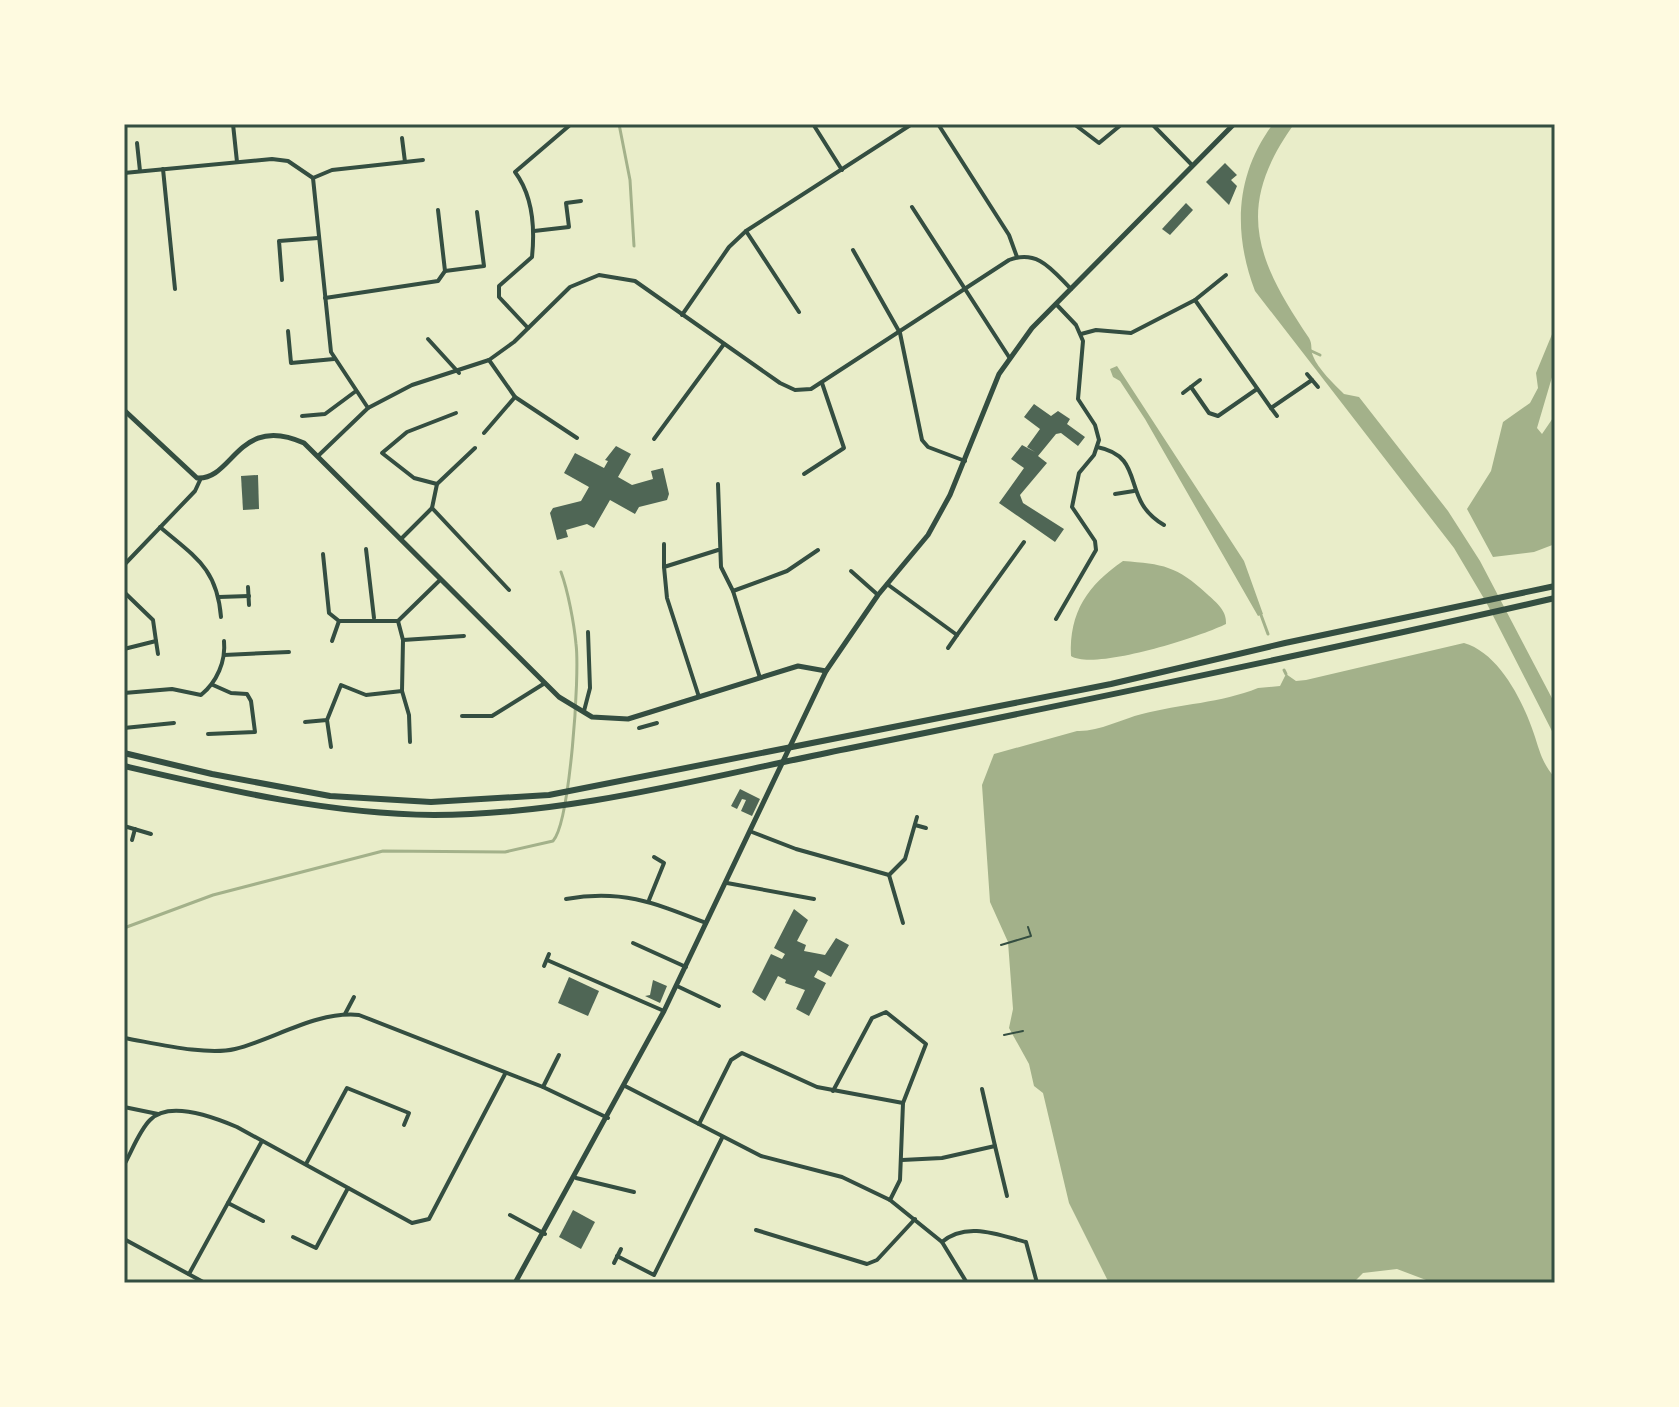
<svg xmlns="http://www.w3.org/2000/svg" width="1679" height="1407" font-family="'Golos Text',sans-serif">
<style>
.water{fill:#a3b18a}
.lines{fill:none;stroke-linecap:round;stroke-linejoin:round}
.stream{stroke:#a3b18a;stroke-width:3}
.building{fill:#4f6655}
.path{stroke:#344e41;stroke-width:2}
.minor{stroke:#344e41;stroke-width:4}
.tertiary{stroke:#344e41;stroke-width:5}
.secondary{stroke:#344e41;stroke-width:5}
.trunk{stroke:#344e41;stroke-width:6}
.neatline{fill:none;stroke:#344e41;stroke-width:3}
</style>
<rect width="100%" height="100%" fill="#e9edc9"/>
<g class="water">
<path d="M1273,124H1294C1234,208 1256,259 1309,338C1313,345 1310,349 1313,356C1318,369 1334,384 1344,394L1359,397L1448,511L1480,561L1555,704V737L1486,602L1454,548L1255,291C1233,233 1235,175 1273,124Z"/>
<path d="M1555,327V367L1537,428L1542,434L1555,415V544L1534,552L1493,557L1467,509L1491,471L1503,422L1530,403L1538,388L1536,373Z"/>
<path d="M1117,366L1244,561L1263,614L1258,616L1145,419L1120,381L1113,377L1110,369Z"/>
<path d="M1123,561C1163,564 1177,566 1207,594C1217,603 1227,611 1226,624C1200,637 1094,671 1071,656C1069,612 1088,585 1123,561Z"/>
<path d="M1464,643C1499,653 1523,701 1534,734C1540,752 1542,763 1555,778V1283H1434L1397,1269L1363,1273L1353,1283H1109L1069,1203L1043,1093L1034,1086L1029,1064L1009,1028L1013,1009L1008,942L990,902L982,785L994,754L1077,731C1098,732 1122,719 1142,714C1180,704 1221,703 1258,688L1280,686L1286,674L1296,681L1306,680Z"/>
</g>
<g class="lines">
<g class="stream">
<path d="M619,124L630,180L634,246"/>
<path d="M1307,349L1320,355"/>
<path d="M1261,615L1268,634"/>
<path d="M1284,670L1286,674"/>
<path d="M124,928L213,895L383,851L505,852L553,841C570,822 580,675 576,644C574,623 568,591 561,572"/>
</g>
</g>
<g class="building">
<path d="M1225,163L1237,175L1231,180L1237,186L1229,205L1206,182Z"/>
<path d="M1186,203L1193,210L1170,235L1162,229Z"/>
<path d="M1034,404L1051,416L1058,411L1070,419L1067,424L1085,437L1078,446L1061,433L1056,434L1038,456L1047,463L1020,495L1023,503L1064,529L1055,542L999,503L1024,468L1011,459L1022,445L1035,452L1027,447L1040,429L1024,417Z"/>
<path d="M616,446L631,454L618,477L632,485L653,479L651,471L663,468L669,494L667,500L639,507L635,514L610,500L594,528L587,524L566,530L568,537L557,540L550,513L553,508L581,501L589,487L564,473L575,453L604,468L608,461L605,460Z"/>
<path d="M258,475L259,509L243,510L241,476Z"/>
<path d="M740,789L760,799L752,816L741,811L746,800L742,799L737,809L731,806Z"/>
<path d="M794,909L808,920L797,941L806,945L804,951L825,955L836,938L849,945L831,977L818,970L814,977L826,983L809,1016L796,1009L805,990L785,983L786,980L778,976L765,1001L752,992L771,954L782,959L785,954L774,948Z"/>
<path d="M569,977L599,991L588,1016L558,1003Z"/>
<path d="M653,980L667,986L660,1003L645,996L650,995Z"/>
<path d="M573,1210L595,1222L581,1249L559,1237Z"/>
</g>
<g class="lines">
<g class="path">
<path d="M1001,945L1031,936L1028,927"/>
<path d="M1004,1035L1023,1031"/>
</g>
<g class="minor">
<path d="M233,124L237,162"/>
<path d="M813,124L842,170"/>
<path d="M938,124L1009,235L1017,257"/>
<path d="M1074,124L1099,143L1122,124"/>
<path d="M1152,124L1192,165"/>
<path d="M137,143L140,171"/>
<path d="M405,162L423,160"/>
<path d="M163,169L175,289"/>
<path d="M124,173L272,159L288,161L313,178L331,352L368,408"/>
<path d="M313,178L332,170L405,162L402,138"/>
<path d="M912,207L1009,357"/>
<path d="M534,231L569,227L566,203L581,201"/>
<path d="M746,231L799,312"/>
<path d="M853,250L900,333L922,440L928,447L965,461"/>
<path d="M445,271L484,266L477,212"/>
<path d="M282,280L279,241L318,238"/>
<path d="M325,298L438,281L445,271L438,210"/>
<path d="M1195,300L1226,275"/>
<path d="M682,315L729,247L746,231L912,124"/>
<path d="M528,328L499,297V286L532,257C535,228 533,196 515,172L570,125"/>
<path d="M288,331L291,363L334,359"/>
<path d="M1081,334L1096,330L1131,333L1195,300L1271,408L1312,380"/>
<path d="M428,339L459,373"/>
<path d="M489,360L515,397L577,438"/>
<path d="M1307,374L1318,387"/>
<path d="M1191,387L1209,413L1218,416L1257,389"/>
<path d="M1183,393L1200,380"/>
<path d="M1271,408L1277,416"/>
<path d="M302,416L325,414L356,391"/>
<path d="M484,433L515,397"/>
<path d="M654,439L724,344"/>
<path d="M1097,447C1148,457 1119,499 1164,525"/>
<path d="M319,455L368,408L412,385L489,360L514,342L570,287L599,275L635,281L780,383L795,390L811,389L1009,260C1038,249 1052,270 1071,289"/>
<path d="M804,474L844,448L822,383"/>
<path d="M437,484L414,478L382,453L407,432L456,413"/>
<path d="M718,484L721,567L733,591L760,678"/>
<path d="M1115,494L1134,491"/>
<path d="M432,508L509,590"/>
<path d="M160,527C195,557 217,568 221,617"/>
<path d="M402,538L432,508L437,484L475,448"/>
<path d="M664,544V567"/>
<path d="M366,549L374,618"/>
<path d="M323,554L329,613L339,621H398L440,580"/>
<path d="M124,565L195,491L201,478"/>
<path d="M851,571L878,595"/>
<path d="M887,584L957,635L1024,542"/>
<path d="M248,587L249,605"/>
<path d="M733,591L787,571L818,550"/>
<path d="M124,592L153,620L156,641L124,649"/>
<path d="M219,597L249,596"/>
<path d="M1056,619L1096,550L1095,541L1072,507L1079,473L1094,455L1099,440L1095,425L1078,399L1083,341L1076,325L1056,304"/>
<path d="M403,640L464,636"/>
<path d="M156,641L158,654"/>
<path d="M332,641L339,621"/>
<path d="M948,648L957,635"/>
<path d="M224,655L289,652"/>
<path d="M402,691L409,715L410,742"/>
<path d="M124,693L172,689L201,695C217,682 226,661 224,641"/>
<path d="M699,697L667,598L664,567L718,550"/>
<path d="M584,711L590,688L588,632"/>
<path d="M462,716H492L545,683"/>
<path d="M327,720L331,747"/>
<path d="M305,722L327,720L341,685L366,695L402,691L403,640L398,621"/>
<path d="M124,728L174,723"/>
<path d="M639,728L657,723"/>
<path d="M208,734L255,732L251,701L247,694L231,693L213,685"/>
<path d="M915,825L926,828"/>
<path d="M124,826L151,834"/>
<path d="M752,832L796,849L889,875L905,859L917,817"/>
<path d="M132,840L135,829"/>
<path d="M889,875L903,923"/>
<path d="M727,883L814,899"/>
<path d="M566,899C622,889 655,903 706,923"/>
<path d="M649,900L664,863L654,857"/>
<path d="M633,943L686,967"/>
<path d="M547,960L664,1011"/>
<path d="M544,966L549,954"/>
<path d="M677,986L719,1006"/>
<path d="M345,1014L354,997"/>
<path d="M124,1038C154,1043 206,1056 235,1049C275,1039 316,1011 359,1015L543,1087L608,1118"/>
<path d="M625,1086L761,1156L842,1177L890,1200L942,1242L967,1283"/>
<path d="M543,1087L559,1055"/>
<path d="M833,1091L872,1018L886,1012L926,1044L903,1103"/>
<path d="M124,1107L158,1114"/>
<path d="M699,1124L731,1060L742,1053L817,1087L903,1103L900,1180L890,1200"/>
<path d="M995,1146L1007,1196"/>
<path d="M902,1160L942,1158L995,1146L982,1089"/>
<path d="M306,1164L347,1088L409,1113L404,1125"/>
<path d="M124,1165C132,1151 139,1131 150,1120C169,1100 216,1118 237,1127L412,1223L429,1219L505,1074"/>
<path d="M576,1178L634,1192"/>
<path d="M228,1203L263,1221"/>
<path d="M510,1215L545,1234"/>
<path d="M756,1230L867,1264L877,1260L915,1219"/>
<path d="M293,1237L316,1248L348,1188"/>
<path d="M124,1239L205,1283"/>
<path d="M942,1242C966,1221 999,1235 1026,1242L1037,1283"/>
<path d="M617,1256L654,1275L722,1138"/>
<path d="M614,1263L621,1249"/>
<path d="M189,1274L262,1141"/>
</g>
<path class="tertiary" d="M124,410L197,478C233,481 238,413 304,443L559,697L592,717L628,719L798,666L826,671"/>
<path class="secondary" d="M515,1283L664,1011L826,671L878,595L928,535L950,495L999,374L1032,328L1234,124"/>
<g class="trunk">
<path d="M124,753L212,774L330,796L431,802L549,795L1111,684L1285,643L1555,586"/>
<path d="M124,766C227,790 328,814 434,815C573,815 710,776 846,749C1083,701 1319,652 1555,598"/>
</g>
</g>
<rect width="1679" height="1407" fill="none" stroke="#fefae0" stroke-width="252"/>
<rect x="126" y="126" width="1427" height="1155" class="neatline"/>
</svg>
